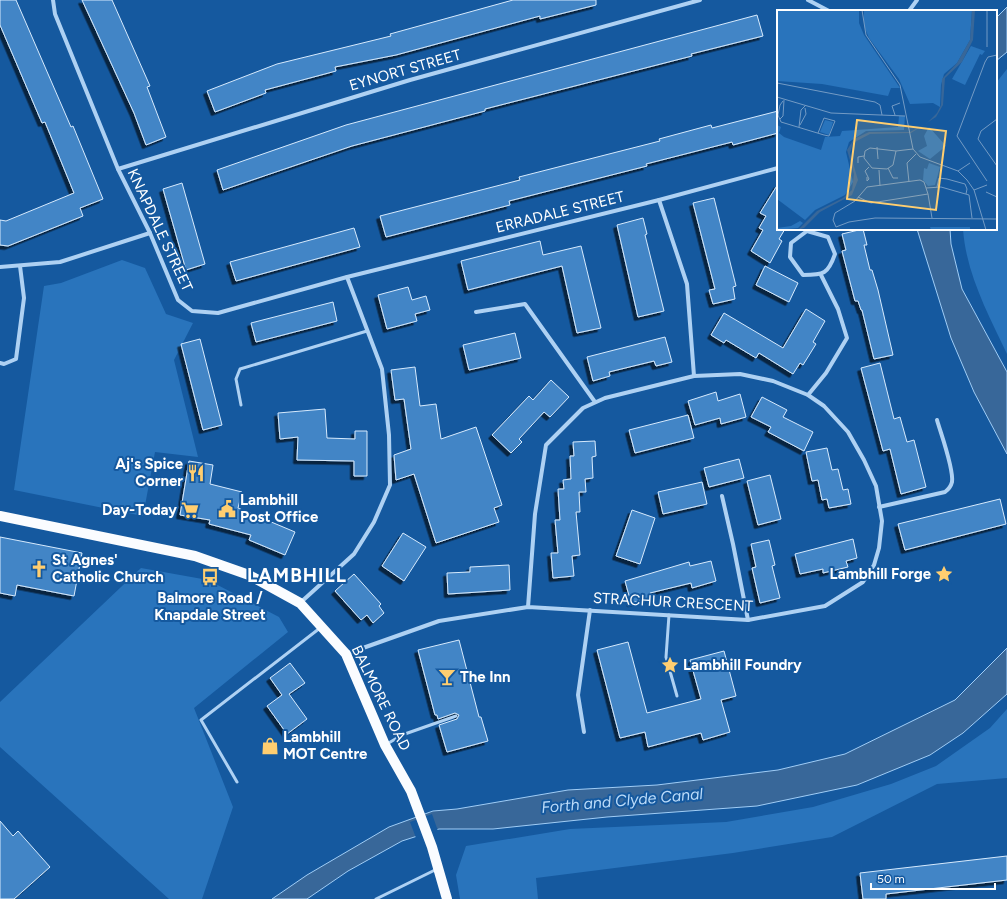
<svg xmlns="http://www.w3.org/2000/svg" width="1007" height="899" font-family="Figtree,sans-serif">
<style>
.green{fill:#2974bc}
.water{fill:#386799;stroke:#a0cdf6}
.pier{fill:#15599f}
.building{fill:#4385c6;stroke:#d6eafd;filter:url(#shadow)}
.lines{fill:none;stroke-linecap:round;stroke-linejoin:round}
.lane{stroke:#aed1f3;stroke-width:3}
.street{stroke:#aed1f3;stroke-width:4}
.primary{stroke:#fafcff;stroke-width:10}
.labels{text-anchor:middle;stroke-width:4;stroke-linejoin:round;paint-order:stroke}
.street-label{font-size:15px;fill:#fff;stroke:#15599f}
.poi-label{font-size:15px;font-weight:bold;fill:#fff;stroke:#15599f;text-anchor:start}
.water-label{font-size:16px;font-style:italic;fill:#bbdbf9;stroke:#15599f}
.district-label{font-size:19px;font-weight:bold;letter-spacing:1px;fill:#fff;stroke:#15599f}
.inset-road{fill:none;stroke:#739bc5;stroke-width:1}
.view{fill:#ffce70;fill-opacity:0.15;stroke:#ffce70;stroke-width:2}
.inset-edge{fill:none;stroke:#fff;stroke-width:2}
</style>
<defs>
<filter id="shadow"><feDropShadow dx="-3.5" dy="3.5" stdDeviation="0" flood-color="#0009"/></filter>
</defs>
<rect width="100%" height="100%" fill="#15599f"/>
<g class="green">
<path d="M1007,69V354C988,314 966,273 963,229H996V83Z"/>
<path d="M122,260L145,268L166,314L193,323L174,360L198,457L155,452L143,516L14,490L44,286L61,283Z"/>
<path d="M141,568L208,580L279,617L288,632L194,708L233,807L202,899H169L0,747V702Z"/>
<path d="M1007,709V778L937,784L832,837L733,853L536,878L538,899H460L456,875L466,846L570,829L726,822L813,807L891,784L936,766L990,728Z"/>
</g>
<g class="water">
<path d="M1007,7V52L996,61V18Z"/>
<path d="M917,229H950L951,244L962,289L1007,372V454L974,392L951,338Z"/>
<path d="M1007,648V694L963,733L930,755L857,785L757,806L607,817L493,829H439L402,841L348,871L307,899H272L307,875L389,827L433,811L457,809L568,790L657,785L778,770L845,754L955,700Z"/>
</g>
<path class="pier" d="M432,814L438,831L416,838L410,822Z"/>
<g class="building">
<path d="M0,0H16L71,127L73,126L103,199L80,208L83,216L8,246L0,245V220L6,221L74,193L45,122L42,123L0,25Z"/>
<path d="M82,0H112L150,86L147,87L166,137L146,145L134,113Z"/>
<path d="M513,0H596V5L540,19V16L396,55L335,67L336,71L265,90L266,93L215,112L207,91L277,64L391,36L390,34Z"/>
<path d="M757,15L763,36L691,54L692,56L485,109V111L352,146L223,190L217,170L346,125Z"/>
<path d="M778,111V133L733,145L732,142L646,164L647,166L509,201L510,205L386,237L380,216L520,180L519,177L660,141L659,139L711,125L712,128Z"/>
<path d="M182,183L205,264L186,270L163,189Z"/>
<path d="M778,184V229H785L779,239L782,241L770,263L751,251L763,230L759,228L766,216L760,213Z"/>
<path d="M714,198L736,286L733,287L735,299L713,304L709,290L715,289L693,203Z"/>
<path d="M643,218L647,234L645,235L664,311L638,317L617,225Z"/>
<path d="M354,228L360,247L236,281L230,262Z"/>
<path d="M863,229L867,245H864L870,270H872L878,290L893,355L874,359L862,310H861L858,301H855L842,251L846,250L842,234Z"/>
<path d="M540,241L543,255L581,246L601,328L577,333L562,266L468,290L461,261Z"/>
<path d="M765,266L798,283L789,302L756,285Z"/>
<path d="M408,287L412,300L426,296L430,310L415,314L417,321L387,329L378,295Z"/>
<path d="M333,302L337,321L256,342L251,323Z"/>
<path d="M806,309L825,321L813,342L816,344L803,365L800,363L793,374L759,353L756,358L726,340L724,343L711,335L724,313L783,348Z"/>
<path d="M515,333L521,358L469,370L463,345Z"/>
<path d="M665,337L672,362L656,366L654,361L609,372L610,376L593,381L587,357Z"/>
<path d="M200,339L222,425L203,430L181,344Z"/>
<path d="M880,363L894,419L900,417L907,442L914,440L926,487L901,494L890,449L883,451L861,368Z"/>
<path d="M415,367L420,406L436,404L441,439L476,427L502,505L494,508L499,522L436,543L414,474L396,480L394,455L411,449L404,399L395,400L391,370Z"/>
<path d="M551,380L569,397L550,417L544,412L519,439L522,442L511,453L492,435L529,396L533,400Z"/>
<path d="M716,392L718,401L740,394L746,417L721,424L720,418L695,425L688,401Z"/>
<path d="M762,397L787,410L783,417L813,432L804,451L768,432L771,427L751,417Z"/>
<path d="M325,409L327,438L355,439V431H367V476H354V461L297,460L298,437L280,439L278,413Z"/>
<path d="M688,415L694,438L635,453L629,430Z"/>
<path d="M595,441L596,456L592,457L593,478L585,479L586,492H579L580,512H576L580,555L572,556L574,576L553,578L551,553H558L555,520H560L558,489H564L563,480L571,479L570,456H574L573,442Z"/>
<path d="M827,448L832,470L838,469L843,490L848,489L851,504L829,508L827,499L822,500L818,480L812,481L806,452Z"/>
<path d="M739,459L744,478L709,487L704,468Z"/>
<path d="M189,461L213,465L210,484L242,492L238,508L295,532L285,555L249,540L251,535L209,524L210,520L180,515Z"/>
<path d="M770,475L781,519L758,525L747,481Z"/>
<path d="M702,482L707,504L663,514L658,492Z"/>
<path d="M1000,499L1006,524L905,550L898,524Z"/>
<path d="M632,510L655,518L640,564L616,556Z"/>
<path d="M403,533L426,547L404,581L382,566Z"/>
<path d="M0,537L82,553L74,596L17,585L15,596L0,593Z"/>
<path d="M853,539L857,558L846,561L848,567L823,573V569L800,574L795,554Z"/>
<path d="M769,540L775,565L772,566L780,598L760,603L752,568L756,567L751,544Z"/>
<path d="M711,561L716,581L692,588L691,583L650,593L652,598L631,603L625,581L689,562L690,566Z"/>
<path d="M509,565L510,590L448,594L447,573L470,572V567Z"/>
<path d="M354,574L381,604L379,606L384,613L373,623L367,615L361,620L335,591Z"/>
<path d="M459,640L479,717H481L488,741L447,752L439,725L457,719L459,715L455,713L438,719L437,715H435L418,650Z"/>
<path d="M628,642L647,713L701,699L690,660L724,651L736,696L721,700L730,732L703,740L701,733L648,747L645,732L620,738L597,650Z"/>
<path d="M290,663L305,683L289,694L307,719L287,734L267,706L282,695L270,678Z"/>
<path d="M0,821L13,836L18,831L50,867L14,899H0Z"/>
<path d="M1007,856V880L886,894V899H863L860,873Z"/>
</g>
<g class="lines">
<g class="lane">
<path d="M241,405L236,379L240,369L367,331"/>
<path d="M669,615L666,657L677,696"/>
<path d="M387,744L402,735L456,716"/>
<path d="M237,782L201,720L320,628"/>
<path d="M376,899L437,869"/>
</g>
<g class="street">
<path d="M53,0L55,14L118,169L150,233L178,300L192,311L218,313L347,277L659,200L778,168"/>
<path d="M808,0L829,11"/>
<path d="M909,11L917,0"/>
<path d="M118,169L410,80L700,0"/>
<path d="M659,200L687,284L694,376"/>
<path d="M807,231L828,237L835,254C828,274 824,275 803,275L790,257L791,243Z"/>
<path d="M0,267L60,262L150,233"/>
<path d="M476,312L525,304L595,402"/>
<path d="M0,363L4,364L16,359L24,298L20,266"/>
<path d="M808,395L826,373L847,338L838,309L821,275"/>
<path d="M722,496L733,544L748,620"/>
<path d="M879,507L945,492C949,489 951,486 952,482C954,469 941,434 937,420"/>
<path d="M300,603L354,554L374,522L390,485L389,435L382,369L347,277"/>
<path d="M346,654L439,621L528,607L748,620L825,606L863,582L874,565L879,548L882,521L876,486L864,460L848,432L824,406L808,395L773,381L740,374L694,376L605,398L583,408L546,445L535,514L528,607"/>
<path d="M584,732L578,695L590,610"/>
</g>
<path class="primary" d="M0,516L195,556L249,575L300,603L346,654L385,745L411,791L432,847L447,899"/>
</g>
<defs>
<g id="restaurant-bare" transform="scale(1.38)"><path d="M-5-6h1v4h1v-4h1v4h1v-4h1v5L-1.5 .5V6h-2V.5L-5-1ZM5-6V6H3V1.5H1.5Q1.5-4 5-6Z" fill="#ffce70" stroke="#15599f" stroke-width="2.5" paint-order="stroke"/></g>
<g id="civic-bare" transform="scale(1.38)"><path d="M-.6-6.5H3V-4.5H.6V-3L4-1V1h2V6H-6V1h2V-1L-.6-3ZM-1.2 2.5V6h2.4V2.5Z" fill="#ffce70" stroke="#15599f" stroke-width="2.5" paint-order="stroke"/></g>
<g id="supermarket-bare" transform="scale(1.38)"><path d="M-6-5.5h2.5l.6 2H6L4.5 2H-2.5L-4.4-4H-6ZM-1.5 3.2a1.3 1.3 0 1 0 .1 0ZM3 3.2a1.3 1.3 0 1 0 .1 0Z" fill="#ffce70" stroke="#15599f" stroke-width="2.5" paint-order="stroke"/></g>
<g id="church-bare" transform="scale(1.38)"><path d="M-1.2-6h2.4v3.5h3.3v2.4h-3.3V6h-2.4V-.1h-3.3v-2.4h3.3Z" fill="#ffce70" stroke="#15599f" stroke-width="2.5" paint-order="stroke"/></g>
<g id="sight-bare" transform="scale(1.38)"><path d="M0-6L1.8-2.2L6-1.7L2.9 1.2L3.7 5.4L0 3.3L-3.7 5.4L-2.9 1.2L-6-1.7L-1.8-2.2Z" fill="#ffce70" stroke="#15599f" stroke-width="2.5" paint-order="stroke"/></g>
<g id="bus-bare" transform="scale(1.38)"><path d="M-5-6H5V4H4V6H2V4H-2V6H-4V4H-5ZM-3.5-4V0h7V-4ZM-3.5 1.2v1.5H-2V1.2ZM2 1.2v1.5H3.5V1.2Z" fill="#ffce70" stroke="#15599f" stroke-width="2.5" paint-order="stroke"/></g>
<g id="bar-bare" transform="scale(1.38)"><path d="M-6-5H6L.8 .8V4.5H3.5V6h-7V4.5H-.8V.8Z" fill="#ffce70" stroke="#15599f" stroke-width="2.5" paint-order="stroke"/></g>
<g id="shop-bare" transform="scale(1.38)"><path d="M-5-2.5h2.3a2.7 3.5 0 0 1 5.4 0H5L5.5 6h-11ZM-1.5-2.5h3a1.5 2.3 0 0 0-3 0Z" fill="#ffce70" stroke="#15599f" stroke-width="2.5" paint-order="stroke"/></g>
</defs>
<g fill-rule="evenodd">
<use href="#restaurant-bare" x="196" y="473"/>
<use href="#civic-bare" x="227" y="509"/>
<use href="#supermarket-bare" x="190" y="510"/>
<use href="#church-bare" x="39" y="569"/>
<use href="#sight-bare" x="944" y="574"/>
<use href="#bus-bare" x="210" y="577"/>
<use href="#sight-bare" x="670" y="665"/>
<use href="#bar-bare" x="447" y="677"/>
<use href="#shop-bare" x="270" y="746"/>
</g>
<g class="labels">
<g class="street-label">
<text transform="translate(405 70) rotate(-16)" y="5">EYNORT STREET</text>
<text transform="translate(560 212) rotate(-14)" y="5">ERRADALE STREET</text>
<text transform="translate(160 230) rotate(65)" y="5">KNAPDALE STREET</text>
<text transform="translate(673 602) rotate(3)" y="5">STRACHUR CRESCENT</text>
<text transform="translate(381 698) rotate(64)" y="5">BALMORE ROAD</text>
</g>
<g class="poi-label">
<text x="183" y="469" text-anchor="end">Aj's Spice<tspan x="183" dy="17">Corner</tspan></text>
<text x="240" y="505">Lambhill<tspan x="240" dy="17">Post Office</tspan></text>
<text x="177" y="515" text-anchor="end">Day-Today</text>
<text x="52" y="565">St Agnes'<tspan x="52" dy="17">Catholic Church</tspan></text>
<text x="931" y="579" text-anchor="end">Lambhill Forge</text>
<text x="210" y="603" text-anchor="middle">Balmore Road /<tspan x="210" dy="17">Knapdale Street</tspan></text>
<text x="683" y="670">Lambhill Foundry</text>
<text x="460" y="682">The Inn</text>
<text x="283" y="742">Lambhill<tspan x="283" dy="17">MOT Centre</tspan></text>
</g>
<g class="water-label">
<text transform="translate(622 800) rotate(-5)" y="6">Forth and Clyde Canal</text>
</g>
<g class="district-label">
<text x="297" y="582">LAMBHILL</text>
</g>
</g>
<g transform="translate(777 10)">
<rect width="220" height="220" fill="#15599f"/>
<path d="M0,0H82V13L87,25L123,78H114L111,86L45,74L0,71ZM87,0H195L193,30L180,53L167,64L164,75L163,97L156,93L133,94L122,69L92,28L87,16ZM194,36L208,41L205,45L203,44L188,75L175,69ZM122,106H128L127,120L89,121L72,132L69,142L76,172L68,185L38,200L28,210L0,189V115L4,117L2,123L7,127L44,140L48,127L63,126L65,121L121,117ZM48,110L56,112L52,125L43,122ZM152,117L169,136L153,149L141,141L150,136L147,126ZM152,153L163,157L158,175L151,176L146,170L147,158L150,159ZM23,211L26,213L21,218L0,220V218L14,216ZM153,217H193V220H154Z" fill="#2974bc"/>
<path d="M195,0H198L196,30L185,52L168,68L166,95L159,107L134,123L93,124L76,133L73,143L81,170L75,185L43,202L27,218L21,220L40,201L66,188L75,180L77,164L70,140L77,129L92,122H133L150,113L160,103L164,95L165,69L180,53L193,30Z" fill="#386799"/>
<path class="inset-road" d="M85,0L89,25L123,75L136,139L143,147L181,161L190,170L197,180L209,220M210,37V0M0,73L98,92L103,95L105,105M0,87L54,103L128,106M6,91L3,95L1,105L4,112L47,125L52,126L58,111L47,108L41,123M118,105L115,96L123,93M3,109L6,106L7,90M220,109L204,121L201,129L220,156M23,115L29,104L28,98M22,117L24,100L29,95M100,137L101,149M119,141L116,155L110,159L95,158L87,148L88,141L93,138L119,141L136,139M81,153V147L87,146M111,158L116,168H121M102,160L103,176M181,161L193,153M90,167V171L92,169L88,161L92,157M210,171L180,126L208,52L211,47L220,45M132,172L130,153L139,144M160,177L162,168L170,169L188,174L190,179L189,184M149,178L164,177L192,185L195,208M197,180L210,175M209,182L220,187M81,187L94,193L151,184M155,208L151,184L147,172L143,170L90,177L78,191L58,203L56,210L59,217L72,212L98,208L220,209"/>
<path class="view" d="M80,110L169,121L159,200L70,189Z"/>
<rect width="220" height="220" class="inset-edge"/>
</g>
<path d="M871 883v6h124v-6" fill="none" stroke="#ffffff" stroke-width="2"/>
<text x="877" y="883" font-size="12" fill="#ffffff" stroke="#15599f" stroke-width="3" paint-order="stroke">50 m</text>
</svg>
